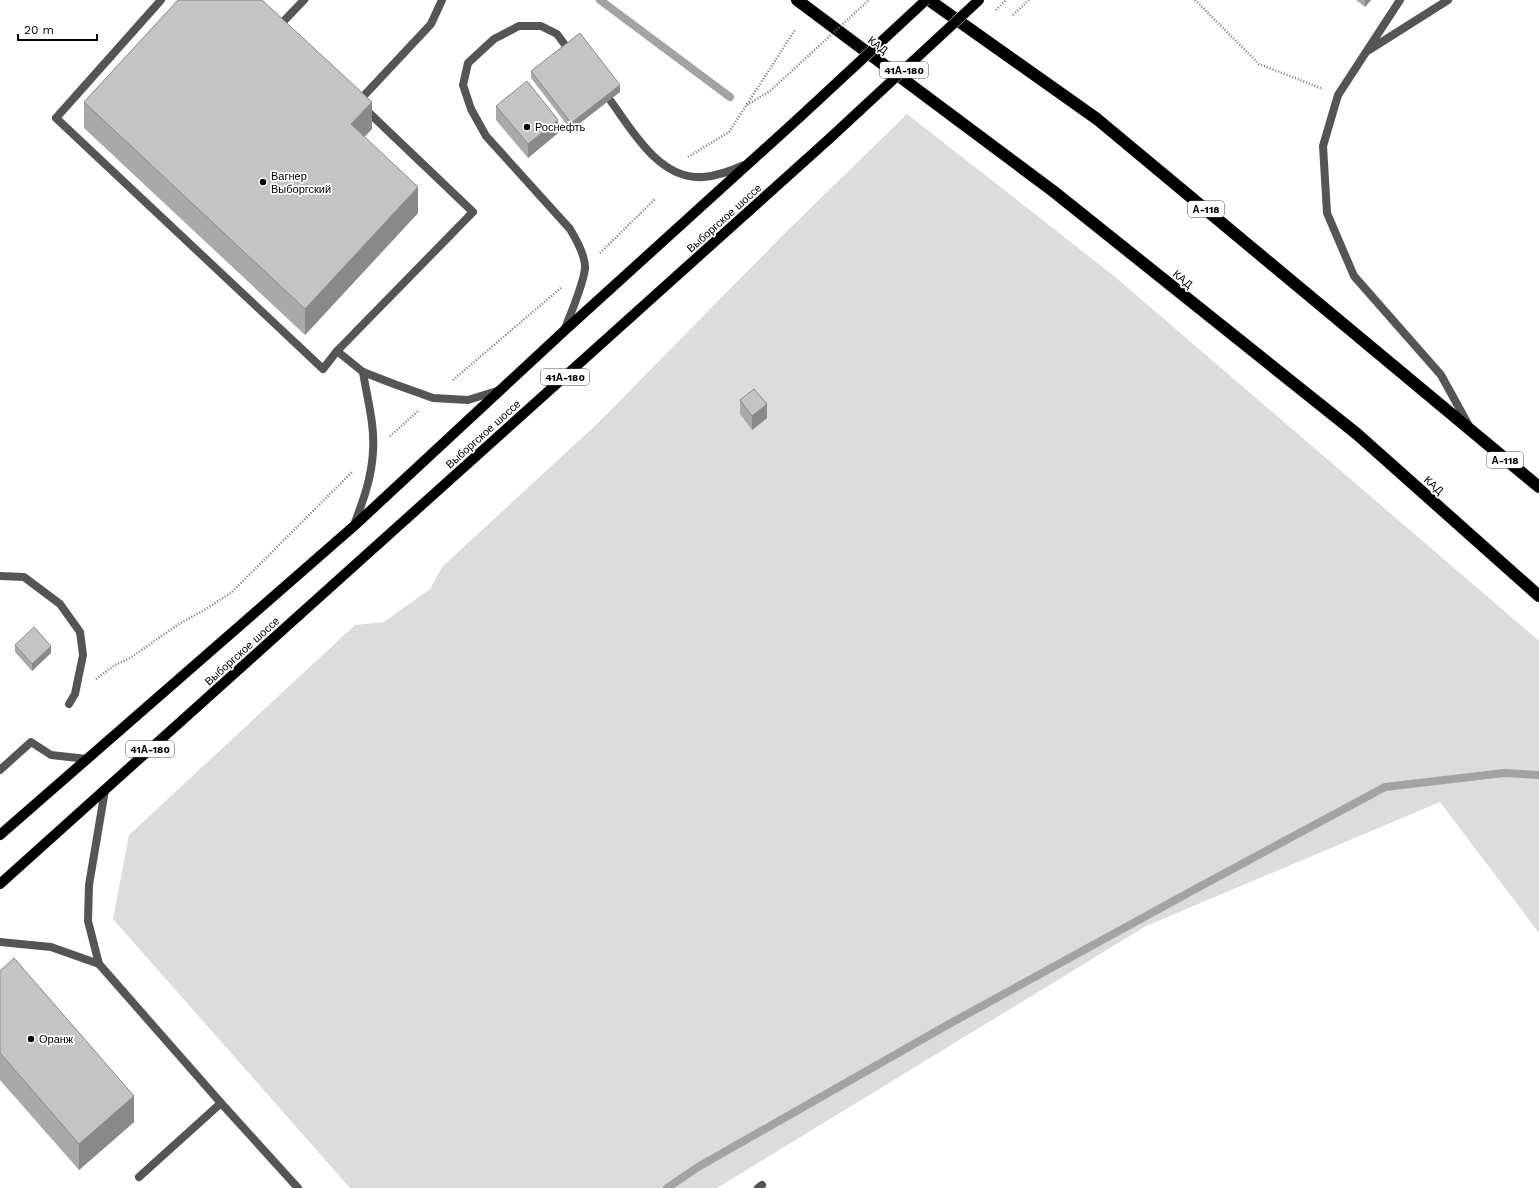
<svg xmlns="http://www.w3.org/2000/svg" width="1539" height="1188" font-family="'Work Sans',sans-serif">
<style>
.green{fill:#dcdcdc}
.lines{fill:none;stroke-linecap:round;stroke-linejoin:round}
.stream{stroke:#a3a3a3;stroke-width:8}
.primary-casing{stroke:#dbdbdb;stroke-width:11}
.motorway-casing{stroke:#dbdbdb;stroke-width:13}
.path{stroke:#777;stroke-width:2.5;stroke-dasharray:1 2;stroke-linecap:butt}
.service{stroke:#555;stroke-width:8}
.minor{stroke:#555;stroke-width:8}
.primary{stroke:#000;stroke-width:10}
.motorway{stroke:#000;stroke-width:12}
.primary-bridge-casing{stroke:#dbdbdb;stroke-width:11;stroke-linecap:butt}
.path-bridge{stroke:#777;stroke-width:2.5;stroke-dasharray:1 2;stroke-linecap:butt}
.primary-bridge{stroke:#000;stroke-width:10}
.wall{fill:#a9a9a9}
.shaded-wall{fill:#898989}
.building{fill:#c4c4c4;stroke:#898989}
.poi-dot{fill:#000;stroke:#fff;stroke-width:1.5}
.labels{text-anchor:middle;stroke-width:3.5;stroke-linejoin:round;paint-order:stroke}
.shield{fill:#fff;stroke:#4c4c4c;stroke-width:1}
.shield-label{font-size:10px;font-weight:bold;fill:#000}
.street-label{font-size:11px;fill:#000;stroke:#fff}
.poi-label{font-size:11px;fill:#000;stroke:#fff;text-anchor:start}
</style>
<rect width="100%" height="100%" fill="#fff"/>
<path class="green" d="M907,114L1114,276L1539,641V933L1440,802L1146,926L717,1188H350L113,919L129,835L355,625L384,622L430,589L442,567L598,423L787,231Z"/>
<g class="lines">
<g class="stream">
<path d="M600,0L730,97"/>
<path d="M667,1188L698,1167L949,1024L1199,887L1385,787L1504,773L1539,775"/>
</g>
<g class="primary-casing">
<g id="primary">
<path d="M0,835L354,526L564,331L801,116"/>
<path d="M0,884L829,139"/>
</g>
</g>
<g class="motorway-casing">
<g id="motorway">
<path d="M797,0L1053,191L1357,434L1539,596"/>
<path d="M929,0L1097,119L1539,487"/>
</g>
</g>
<g class="path">
<path d="M1195,0L1259,64L1323,89"/>
<path d="M1013,15L1029,0"/>
<path d="M747,105L770,91"/>
<path d="M688,157L729,132L795,30"/>
<path d="M600,253L655,199"/>
<path d="M453,380L562,287"/>
<path d="M390,436L418,411"/>
<path d="M96,679L115,665L130,658L179,624L206,609L232,592L352,472"/>
</g>
<g class="service">
<path d="M161,0L56,118L323,369L337,351"/>
<path d="M281,28L279,26L304,0"/>
<path d="M610,100C632,130 659,180 703,177C717,176 731,171 744,165"/>
<path d="M358,102L431,24L442,0"/>
<path d="M364,108L473,212L337,351L363,372L394,384L433,398L468,400L500,390"/>
<path d="M564,331C571,312 582,289 585,269C586,257 576,239 570,229L486,136L471,109L463,85L468,63L494,39L519,26H541L557,34L568,49"/>
<path d="M354,525C363,501 372,477 373,451C375,425 367,398 363,372"/>
<path d="M0,576L24,577L60,604L80,632L83,655L75,694L69,704"/>
<path d="M0,770L31,742L51,755L87,759"/>
<path d="M105,790L89,885L88,921L99,964L221,1103L298,1188"/>
<path d="M0,942L51,947L99,964"/>
<path d="M139,1177L221,1103"/>
<path d="M758,1188L762,1185"/>
</g>
<g class="minor">
<path d="M1400,0L1338,95L1323,146L1327,213L1354,276L1441,375L1468,424"/>
<path d="M1369,50L1448,0"/>
</g>
<use href="#primary" class="primary"/>
<use href="#motorway" class="motorway"/>
<g class="primary-bridge-casing">
<g id="primary-bridge">
<path d="M801,116L926,0"/>
<path d="M829,139L979,0"/>
</g>
</g>
<g class="path-bridge">
<path d="M996,10L1006,0"/>
<path d="M770,91L869,0"/>
</g>
<use href="#primary-bridge" class="primary-bridge"/>
</g>
<g class="wall">
<path d="M1356,0H1371L1365,7Z"/>
<path d="M531,71L620,92L571,130L531,78Z"/>
<path d="M84,102L372,129L364,137L418,213L305,335L84,128Z"/>
<path d="M496,106L558,133L528,158L496,120Z"/>
<path d="M740,400L767,418L752,430L740,414Z"/>
<path d="M15,645L51,653L32,671L15,652Z"/>
<path d="M0,971L134,1122L79,1170L0,1080Z"/>
</g>
<g class="shaded-wall">
<path d="M1365,0H1371L1365,7Z"/>
<path d="M620,85V92L571,130V123Z"/>
<path d="M372,102V129L351,151V124Z"/>
<path d="M558,120V133L528,158V144Z"/>
<path d="M418,187V213L305,335V309Z"/>
<path d="M767,404V418L752,430V416Z"/>
<path d="M51,646V653L32,671V664Z"/>
<path d="M134,1096V1122L79,1170V1144Z"/>
</g>
<g class="building">
<path d="M178,0H262L372,102L351,124L418,187L305,309L84,102Z"/>
<path d="M580,33L620,85L571,123L531,71Z"/>
<path d="M527,81L558,120L528,144L496,106Z"/>
<path d="M754,389L767,404L752,416L740,400Z"/>
<path d="M34,627L51,646L32,664L15,645Z"/>
<path d="M14,958L134,1096L79,1144L0,1053V971Z"/>
</g>
<g class="poi-dot">
<circle cx="527" cy="127" r="4"/>
<circle cx="263" cy="182" r="4"/>
<circle cx="31" cy="1039" r="4"/>
</g>
<g class="labels">
<g class="shield">
<rect x="880" y="62" width="48" height="16" rx="3"/>
<rect x="1188" y="201" width="36" height="16" rx="3"/>
<rect x="541" y="369" width="48" height="16" rx="3"/>
<rect x="1487" y="452" width="36" height="16" rx="3"/>
<rect x="126" y="741" width="48" height="16" rx="3"/>
</g>
<g class="shield-label">
<text x="904" y="74">41А-180</text>
<text x="1206" y="213">А-118</text>
<text x="565" y="381">41А-180</text>
<text x="1505" y="464">А-118</text>
<text x="150" y="753">41А-180</text>
</g>
<g class="street-label">
<text transform="translate(878 45) rotate(37)" y="4">КАД</text>
<text transform="translate(724 218) rotate(-42)" y="4">Выборгское шоссе</text>
<text transform="translate(1183 279) rotate(39)" y="4">КАД</text>
<text transform="translate(483 434) rotate(-42)" y="4">Выборгское шоссе</text>
<text transform="translate(1434 485) rotate(42)" y="4">КАД</text>
<text transform="translate(242 651) rotate(-42)" y="4">Выборгское шоссе</text>
</g>
<g class="poi-label">
<text x="535" y="131">Роснефть</text>
<text x="271" y="180">Вагнер<tspan x="271" dy="13">Выборгский</tspan></text>
<text x="39" y="1043">Оранж</text>
</g>
</g>
<path d="M18 34v6h79v-6" fill="none" stroke="#000000" stroke-width="2"/>
<text x="24" y="34" font-size="12" fill="#000000" stroke="#ffffff" stroke-width="3" paint-order="stroke">20 m</text>
</svg>
